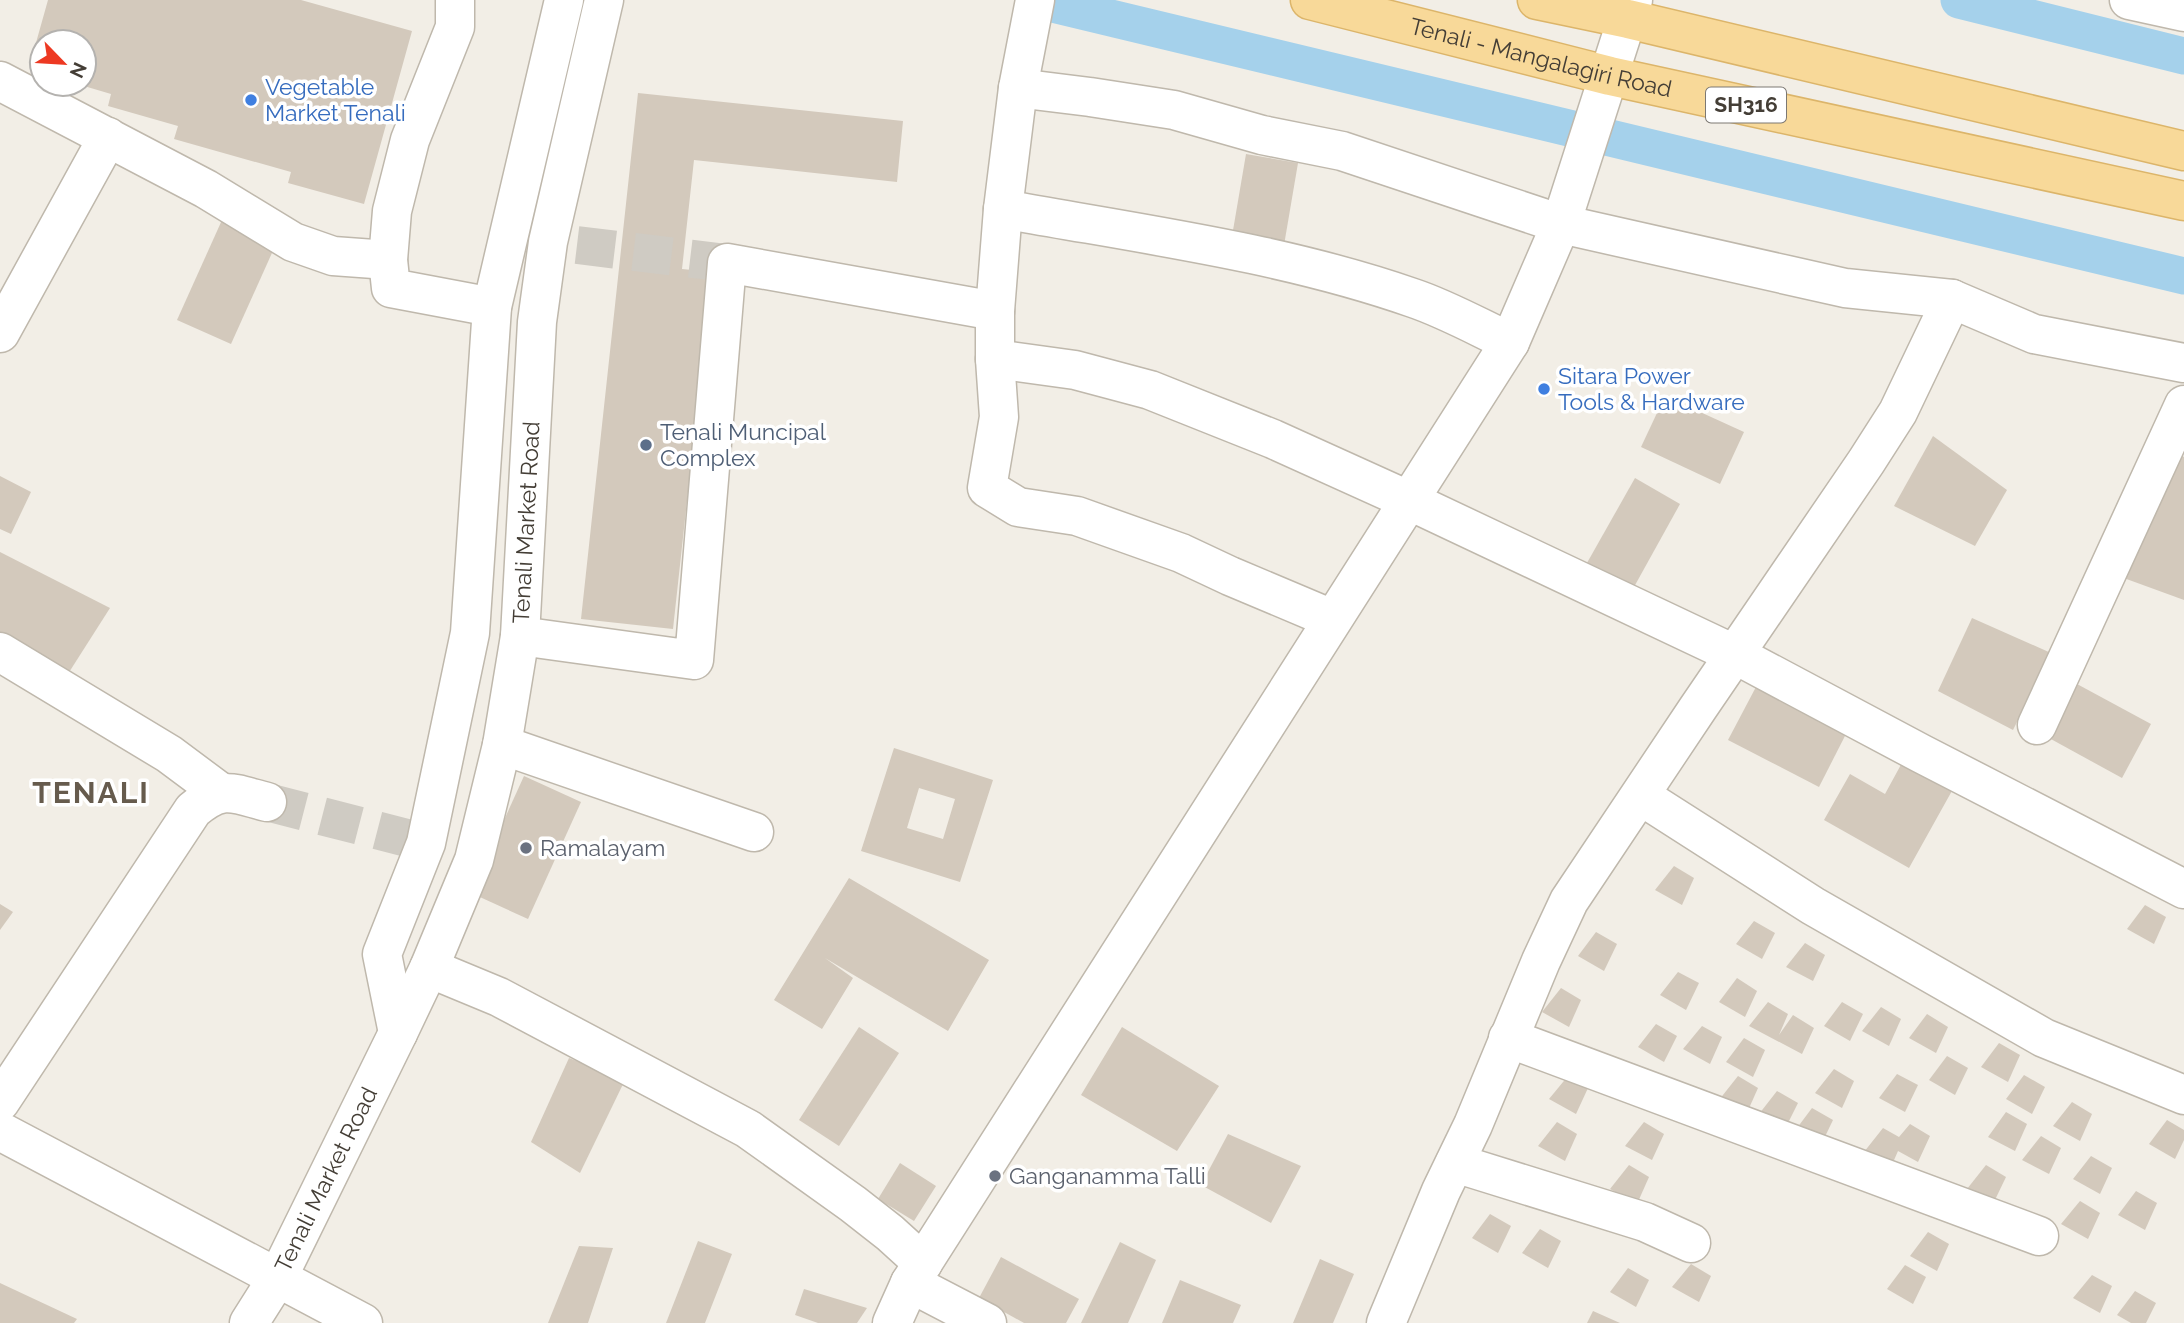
<svg xmlns="http://www.w3.org/2000/svg" width="2184" height="1323" font-family="Raleway,sans-serif">
<style>
.lines{fill:none;stroke-linecap:round;stroke-linejoin:round}
.canal{stroke:#a5d1eb;stroke-width:37}
.building{fill:#d3c9bc;fill-rule:evenodd}
.minor-tunnel{stroke:#cfcbc3;stroke-width:38;stroke-dasharray:38 19;stroke-linecap:butt}
.minor-casing{stroke:#bfb8ac;stroke-width:41}
.major-casing{stroke:#dcb56a;stroke-width:41}
.minor{stroke:#fff;stroke-width:38}
.major{stroke:#f8d999;stroke-width:38}
.shop-dot{fill:#3f7fe0;stroke:#fff;stroke-width:2.5}
.service-dot{fill:#5c6f8a;stroke:#fff;stroke-width:2.5}
.worship-dot{fill:#6b7280;stroke:#fff;stroke-width:2.5}
.labels{text-anchor:middle;stroke-width:7;stroke-linejoin:round;paint-order:stroke}
.shield{fill:#fff;stroke:#7c7872;stroke-width:2}
.shield-label{font-size:21px;font-weight:bold;fill:#443e36}
.street-label{font-size:23px;fill:#443e36;stroke:#fff}
.shop-label{font-size:23px;fill:#366cbe;stroke:#fff;text-anchor:start}
.service-label{font-size:23px;fill:#4e5e75;stroke:#fff;text-anchor:start}
.worship-label{font-size:23px;fill:#5b616d;stroke:#fff;text-anchor:start}
.district-label{font-size:30px;font-weight:bold;letter-spacing:2px;fill:#665b4d;stroke:#fff}
</style>
<rect width="100%" height="100%" fill="#f2eee6"/>
<g class="lines">
<g class="canal">
<path d="M1036,0L2184,276"/>
<path d="M1959,0L2184,56"/>
</g>
</g>
<g class="building">
<path d="M48,0H301L412,31L364,204L288,183L291,172L174,139L178,126L108,106L111,94L84,86V42H42V60L32,57Z"/>
<path d="M638,93L903,121L897,182L694,160L682,269L712,272L673,629L581,619Z"/>
<path d="M1246,154L1298,163L1282,257L1230,248Z"/>
<path d="M222,220L276,244L231,344L177,320Z"/>
<path d="M1665,396L1744,432L1720,484L1641,447Z"/>
<path d="M1933,436L2007,490L1975,546L1894,506Z"/>
<path d="M2181,455L2184,457V600L2121,577Z"/>
<path d="M0,476L31,492L11,534L0,529Z"/>
<path d="M1635,478L1680,504L1629,596L1583,570Z"/>
<path d="M0,552L110,608L66,677L0,639Z"/>
<path d="M1972,618L2051,653L2013,730L1938,691Z"/>
<path d="M2077,684L2151,724L2122,778L2049,738Z"/>
<path d="M1757,685L1847,732L1819,787L1728,740Z"/>
<path d="M894,748L993,780L960,882L861,851ZM919,788L955,799L943,839L907,828Z"/>
<path d="M1903,761L1953,789L1909,868L1824,820L1850,774L1885,794Z"/>
<path d="M524,776L581,802L528,919L471,893Z"/>
<path d="M1674,866L1694,878L1682,905L1655,890Z"/>
<path d="M849,878L989,960L948,1031L825,958L853,978L822,1029L774,1000Z"/>
<path d="M0,904L13,912L0,930Z"/>
<path d="M2145,905L2166,917L2154,944L2127,929Z"/>
<path d="M1754,921L1775,933L1762,959L1736,944Z"/>
<path d="M1596,932L1617,944L1604,971L1578,956Z"/>
<path d="M1805,943L1825,955L1813,981L1786,967Z"/>
<path d="M1678,972L1699,983L1686,1010L1660,995Z"/>
<path d="M1737,978L1757,991L1745,1017L1719,1002Z"/>
<path d="M1561,988L1581,1000L1569,1027L1542,1012Z"/>
<path d="M1768,1002L1788,1014L1779,1035L1793,1015L1814,1028L1802,1054L1749,1026Z"/>
<path d="M1842,1002L1863,1014L1850,1041L1824,1026Z"/>
<path d="M1881,1007L1901,1019L1889,1046L1862,1031Z"/>
<path d="M1927,1014L1948,1027L1936,1053L1909,1038Z"/>
<path d="M1656,1024L1677,1036L1664,1062L1638,1047Z"/>
<path d="M1702,1026L1722,1037L1710,1064L1683,1049Z"/>
<path d="M859,1027L899,1053L839,1146L799,1120Z"/>
<path d="M1122,1027L1219,1086L1177,1151L1081,1095Z"/>
<path d="M1744,1038L1765,1050L1753,1077L1726,1062Z"/>
<path d="M1999,1043L2020,1055L2008,1082L1981,1067Z"/>
<path d="M1947,1056L1968,1068L1955,1095L1929,1080Z"/>
<path d="M569,1058L625,1080L580,1173L531,1142Z"/>
<path d="M1834,1069L1854,1081L1842,1108L1815,1093Z"/>
<path d="M1897,1074L1918,1085L1905,1112L1879,1098Z"/>
<path d="M2024,1075L2045,1087L2032,1114L2006,1099Z"/>
<path d="M1568,1076L1588,1088L1576,1114L1549,1099Z"/>
<path d="M1738,1076L1758,1088L1746,1115L1719,1100Z"/>
<path d="M1777,1091L1798,1103L1785,1129L1759,1114Z"/>
<path d="M2072,1102L2092,1114L2080,1141L2053,1126Z"/>
<path d="M1812,1108L1833,1120L1820,1147L1794,1132Z"/>
<path d="M2006,1112L2027,1124L2015,1151L1988,1137Z"/>
<path d="M2167,1120L2184,1130V1140L2175,1159L2149,1144Z"/>
<path d="M1557,1122L1577,1134L1565,1161L1538,1146Z"/>
<path d="M1644,1122L1664,1134L1652,1160L1625,1146Z"/>
<path d="M1910,1124L1930,1136L1918,1162L1898,1151L1891,1167L1864,1152L1883,1128L1899,1137Z"/>
<path d="M1228,1134L1301,1166L1271,1223L1201,1185Z"/>
<path d="M2041,1136L2061,1148L2049,1174L2022,1160Z"/>
<path d="M2091,1156L2112,1168L2100,1194L2073,1179Z"/>
<path d="M900,1163L936,1186L914,1221L878,1199Z"/>
<path d="M1629,1165L1649,1177L1637,1204L1610,1189Z"/>
<path d="M1986,1165L2006,1177L1993,1204L1967,1189Z"/>
<path d="M2136,1191L2157,1203L2145,1230L2118,1215Z"/>
<path d="M2080,1201L2100,1213L2088,1239L2061,1224Z"/>
<path d="M1490,1214L1511,1226L1498,1253L1472,1238Z"/>
<path d="M1540,1229L1561,1241L1548,1268L1522,1253Z"/>
<path d="M1928,1232L1949,1244L1937,1271L1910,1256Z"/>
<path d="M698,1241L732,1254L705,1323H666Z"/>
<path d="M1120,1242L1156,1260L1128,1323H1081Z"/>
<path d="M579,1246L613,1248L588,1323H548Z"/>
<path d="M1001,1257L1079,1299L1066,1323H1024L979,1298Z"/>
<path d="M1320,1259L1354,1274L1333,1323H1293Z"/>
<path d="M1691,1264L1711,1276L1699,1302L1672,1287Z"/>
<path d="M1905,1265L1926,1277L1913,1304L1887,1289Z"/>
<path d="M1628,1268L1649,1280L1636,1307L1610,1292Z"/>
<path d="M2092,1275L2112,1286L2100,1313L2073,1298Z"/>
<path d="M1180,1280L1241,1305L1233,1323H1162Z"/>
<path d="M0,1283L77,1319L74,1323H0Z"/>
<path d="M804,1289L867,1308L857,1323H818L795,1315Z"/>
<path d="M2135,1291L2156,1303L2146,1323H2131L2117,1315Z"/>
<path d="M1593,1311L1620,1323H1587Z"/>
</g>
<g class="lines">
<g class="minor-tunnel">
<path d="M577,245L727,263"/>
<path d="M267,802L426,843"/>
</g>
<g class="minor-casing">
<g id="minor">
<path d="M455,0V27L410,140L392,211L388,260L391,288L492,307"/>
<path d="M1035,0L1018,88L1003,209L995,311V359L999,417L987,488L1018,507L1077,516L1181,553L1230,576L1332,619"/>
<path d="M2129,0L2184,12"/>
<path d="M0,81L206,189L293,242L333,256L388,260"/>
<path d="M1018,88L1090,97L1174,110L1262,135L1342,151L1561,224L1845,288L1952,299L2034,334L2184,363"/>
<path d="M1003,209C1140,234 1281,252 1413,298C1446,309 1478,327 1510,342"/>
<path d="M0,333L108,137"/>
<path d="M995,359L1075,370L1150,390L1273,439L1410,501L1736,655L1922,754L2184,889"/>
<path d="M520,636L694,660L727,263L995,311"/>
<path d="M0,652L169,754L220,792"/>
<path d="M2037,725L2184,405"/>
<path d="M502,745L754,832"/>
<path d="M1641,796L1813,906L2044,1038L2184,1095"/>
<path d="M429,968L499,997L748,1129L853,1204L890,1233L923,1263"/>
<path d="M398,1033L382,954L426,843L470,633L492,307L564,0"/>
<path d="M1508,1038L2039,1236"/>
<path d="M0,1102L193,810C223,785 232,793 267,802"/>
<path d="M0,1131L363,1323"/>
<path d="M1455,1163L1645,1222L1691,1243"/>
<path d="M910,1283L987,1323"/>
<path id="s1" d="M249,1323L278,1277L398,1033L429,968L474,860L502,745L520,636L537,322L548,242L604,0"/>
<path d="M892,1323L910,1283L1510,342L1561,224L1633,0"/>
<path d="M1386,1323L1441,1191L1473,1125L1541,961L1569,901L1698,708L1866,462L1898,412L1952,299"/>
</g>
</g>
<g class="major-casing">
<g id="major">
<path id="s2" d="M1310,0L1610,76L2184,201"/>
<path d="M1537,0L1628,19L2184,151"/>
</g>
</g>
<use href="#minor" class="minor"/>
<use href="#major" class="major"/>
</g>
<g class="shop-dot">
<circle cx="251" cy="100" r="7"/>
<circle cx="1544" cy="389" r="7"/>
</g>
<circle class="service-dot" cx="646" cy="445" r="7"/>
<g class="worship-dot">
<circle cx="526" cy="848" r="7"/>
<circle cx="995" cy="1176" r="7"/>
</g>
<g class="labels">
<rect class="shield" x="1706" y="87.5" width="80" height="35" rx="5"/>
<g class="shield-label">
<text x="1746" y="112">SH316</text>
</g>
<g class="street-label">
<text dy="8" stroke="none"><textPath href="#s2" startOffset="238">Tenali - Mangalagiri Road</textPath></text>
<text dy="8" stroke="none"><textPath href="#s1" startOffset="858">Tenali Market Road</textPath></text>
<text dy="8" stroke="none"><textPath href="#s1" startOffset="163">Tenali Market Road</textPath></text>
</g>
<g class="shop-label">
<text x="265" y="95">Vegetable<tspan x="265" dy="26">Market Tenali</tspan></text>
<text x="1558" y="384">Sitara Power<tspan x="1558" dy="26">Tools &amp; Hardware</tspan></text>
</g>
<g class="service-label">
<text x="660" y="440">Tenali Muncipal<tspan x="660" dy="26">Complex</tspan></text>
</g>
<g class="worship-label">
<text x="540" y="856">Ramalayam</text>
<text x="1009" y="1184">Ganganamma Talli</text>
</g>
<g class="district-label">
<text x="91" y="803">TENALI</text>
</g>
</g>
<g transform="translate(63 63) rotate(115)"><circle r="33" fill="#ffffff" stroke="#b4b2af" stroke-width="2"/>
<path d="M0-5L12 26L0 18L-12 26Z" fill="#ed3922"/>
<text y="-10" font-size="19" font-weight="bold" text-anchor="middle" fill="#443e36">N</text>
</g>
</svg>
